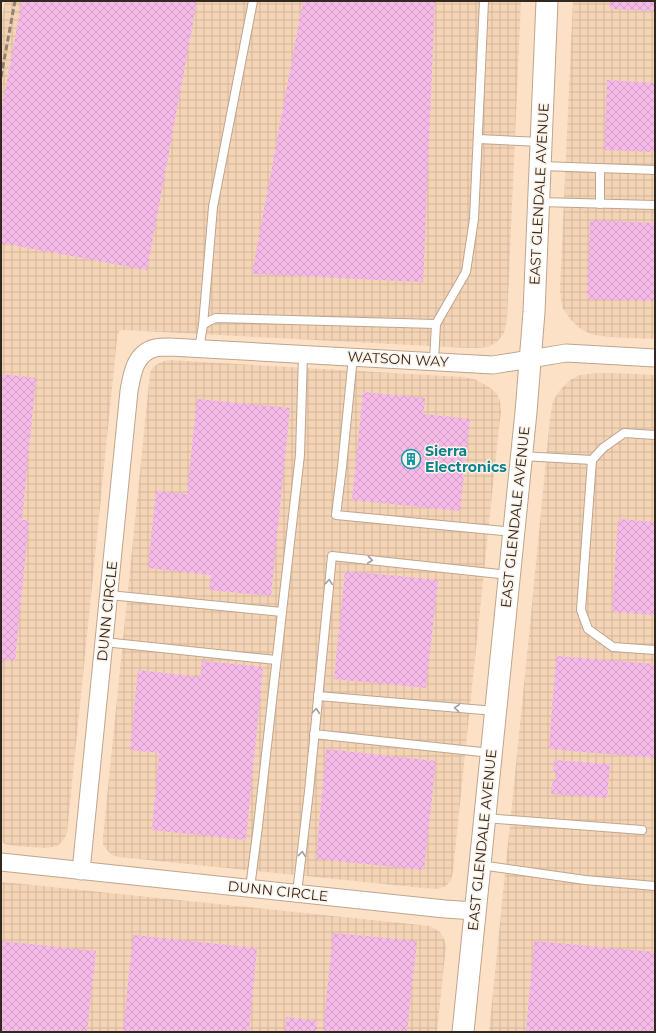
<svg xmlns="http://www.w3.org/2000/svg" width="656" height="1033" font-family="Montserrat,sans-serif">
<style>
.industrial{fill:url(#industrial-grid)}
.building{fill:url(#building-cross-hatch)}
.lines{fill:none;stroke-linecap:round;stroke-linejoin:round}
.service-casing{stroke:#bfa58d;stroke-width:10}
.minor-casing{stroke:#bfa58d;stroke-width:19}
.tertiary-casing{stroke:#bfa58d;stroke-width:23}
.service{stroke:#fff;stroke-width:8}
.minor{stroke:#fff;stroke-width:17}
.tertiary{stroke:#fff;stroke-width:21}
.rail{stroke:#958271;stroke-width:3;stroke-dasharray:6 3;stroke-linecap:butt}
.oneway{stroke:#a39e9a}
.labels{text-anchor:middle;stroke-width:3;stroke-linejoin:round;paint-order:stroke}
.street-label{font-size:14px;fill:#33281f;stroke:#fdf2e7}
.culture-label{font-size:14px;font-weight:bold;fill:#0d838f;stroke:#fdf2e7;text-anchor:start}
</style>
<defs>
<pattern id="industrial-grid" width="8" height="8" patternUnits="userSpaceOnUse"><rect width="8" height="8" fill="#f5d4b6"/><path d="M0 4h8M4 0v8" fill="none" stroke="#d2b69c"/></pattern>
<pattern id="building-cross-hatch" width="8" height="8" patternUnits="userSpaceOnUse"><rect width="8" height="8" fill="#f6bae9"/><path d="M0 0l8 8M0 8l8-8" fill="none" stroke="#d3a0c7"/></pattern>
</defs>
<rect width="100%" height="100%" fill="#fce1c7"/>
<g class="industrial">
<path d="M5,1H521L507,320L504,333L497,342L488,347L478,348H466L124,330L119,331L117,339L67,833L64,840L57,846L46,848L14,846L5,844L1,841V23Z"/>
<path d="M573,1H655V339L609,337L594,335L582,330L571,320L562,307L560,289Z"/>
<path d="M168,360L463,377L474,379L489,387L497,394L500,401L501,412L499,427L453,871L451,880L446,886L437,889L423,888L119,857L112,855L106,849L103,844V837L150,373L153,367L159,363Z"/>
<path d="M597,373H614L655,375V1032H489L529,635L550,419L553,401L560,390L570,380L580,375Z"/>
<path d="M1,882L13,883L430,926L440,932L444,939L446,946L437,1032H1Z"/>
</g>
<g class="building">
<path d="M22,1H197L147,270L1,243V113Z"/>
<path d="M303,1H435L423,282L252,274Z"/>
<path d="M610,1H655V11L610,9Z"/>
<path d="M607,80L655,83V152L604,150Z"/>
<path d="M590,220L655,223V301L587,299Z"/>
<path d="M1,374L36,378L22,520H29L15,661L3,660L2,672H1Z"/>
<path d="M363,392L425,398L423,414L470,419L460,511L352,500Z"/>
<path d="M197,399L290,408L271,596L209,590L211,575L148,568L156,491L187,494Z"/>
<path d="M618,519L655,522V615L612,612Z"/>
<path d="M345,571L438,580L426,688L334,679Z"/>
<path d="M556,656L655,664V758L549,749Z"/>
<path d="M202,661L263,667L246,840L152,830L159,753L130,750L138,670L200,677Z"/>
<path d="M326,749L436,761L424,870L316,859Z"/>
<path d="M554,760L610,764L607,798L551,794L553,780H556L557,773H553Z"/>
<path d="M333,933L417,941L407,1032H323Z"/>
<path d="M133,935L257,948L249,1032H123Z"/>
<path d="M1,941L96,951L87,1032H1Z"/>
<path d="M534,941L655,952V1032H526Z"/>
<path d="M286,1017L317,1021V1032H285Z"/>
</g>
<g class="lines">
<g class="service-casing">
<g id="service">
<path d="M478,139L541,142"/>
<path d="M541,166L655,170"/>
<path d="M539,202L655,205"/>
<path d="M600,204V168"/>
<path d="M203,325L213,207L253,1"/>
<path d="M199,349L203,325L209,321L216,318L436,324"/>
<path d="M353,357L342,467L336,515L514,532"/>
<path d="M434,361L436,324L466,272L474,219L484,1"/>
<path d="M522,456L592,460L603,448L624,433L655,435"/>
<path d="M592,460L581,610L588,629L613,647L655,650"/>
<path d="M109,595L282,612"/>
<path d="M104,642L276,660"/>
<path d="M318,696L495,711"/>
<path d="M314,734L491,753"/>
<path d="M485,818L642,830"/>
<path d="M480,865L585,880L655,886"/>
<path d="M250,888L258,826L282,612L300,455L303,354"/>
<path d="M297,893L309,791L332,556L509,575"/>
</g>
</g>
<g class="minor-casing">
<g id="minor">
<path d="M1,862L445,909L475,911"/>
<path d="M81,871L129,391C132,374 135,353 155,348C159,347 165,347 170,347L493,365L566,353L655,358"/>
</g>
</g>
<g class="tertiary-casing">
<path id="tertiary" d="M463,1032L526,412L534,312L547,1"/>
</g>
<use href="#service" class="service"/>
<use href="#minor" class="minor"/>
<use href="#tertiary" class="tertiary"/>
<path class="rail" d="M1,77L15,1"/>
</g>
<defs><path id="oneway-chevron" d="M-2-3.5L2.5 0L-2 3.5" fill="none" stroke-width="1.6" stroke-linecap="round" stroke-linejoin="round"/></defs>
<g class="oneway">
<use href="#oneway-chevron" transform="translate(370 560) rotate(6)"/>
<use href="#oneway-chevron" transform="translate(329 582) rotate(-84)"/>
<use href="#oneway-chevron" transform="translate(457 708) rotate(-175)"/>
<use href="#oneway-chevron" transform="translate(316 711) rotate(-85)"/>
<use href="#oneway-chevron" transform="translate(302 854) rotate(-84)"/>
</g>
<defs>
<g id="building-ring" transform="scale(1)"><circle r="9.5" fill="#fdf2e7" stroke="#0f9aa8" stroke-width="1.5"/><path d="M-4-6H4V6H1V3H-1V6H-4ZM-2.5-4.3h1.7v1.8h-1.7ZM.8-4.3h1.7v1.8H.8ZM-2.5-1h1.7V.8h-1.7ZM.8-1h1.7V.8H.8Z" fill="#0f9aa8"/></g>
</defs>
<g fill-rule="evenodd">
<use href="#building-ring" x="411" y="459"/>
</g>
<g class="labels">
<g class="street-label">
<text transform="translate(539 194) rotate(-87)" y="5">EAST GLENDALE AVENUE</text>
<text transform="translate(398 359) rotate(3)" y="5">WATSON WAY</text>
<text transform="translate(515 517) rotate(-84)" y="5">EAST GLENDALE AVENUE</text>
<text transform="translate(107 611) rotate(-84)" y="5">DUNN CIRCLE</text>
<text transform="translate(482 840) rotate(-84)" y="5">EAST GLENDALE AVENUE</text>
<text transform="translate(278 891) rotate(6)" y="5">DUNN CIRCLE</text>
</g>
<g class="culture-label">
<text x="425" y="456">Sierra<tspan x="425" dy="16">Electronics</tspan></text>
</g>
</g>
<rect width="656" height="1033" fill="none" stroke="#33281f" stroke-width="4"/>
</svg>
